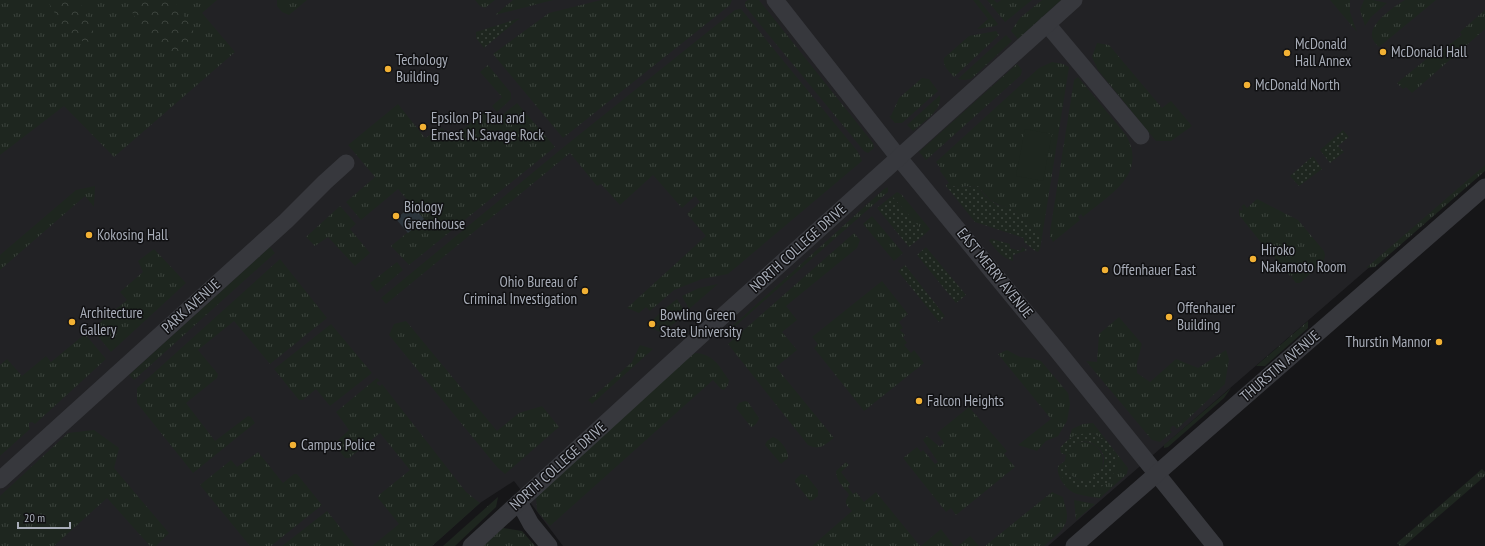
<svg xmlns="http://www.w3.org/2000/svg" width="1485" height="546" font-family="'PT Sans Narrow',sans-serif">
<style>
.built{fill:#222225}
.grass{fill:url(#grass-tufts)}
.forest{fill:url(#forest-crowns)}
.park{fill:url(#park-dots)}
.pitch{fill:#1e261f}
.water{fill:url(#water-ripples)}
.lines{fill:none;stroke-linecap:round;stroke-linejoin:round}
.minor{stroke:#37383d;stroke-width:17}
.poi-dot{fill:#f2b134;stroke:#111113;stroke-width:1.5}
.labels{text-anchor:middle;stroke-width:3;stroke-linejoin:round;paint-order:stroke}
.poi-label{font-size:15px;fill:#a8adb8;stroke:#111113;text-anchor:start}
.street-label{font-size:15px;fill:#a8adb8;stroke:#111113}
</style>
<defs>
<pattern id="grass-tufts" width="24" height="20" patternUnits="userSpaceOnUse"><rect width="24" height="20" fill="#1e261f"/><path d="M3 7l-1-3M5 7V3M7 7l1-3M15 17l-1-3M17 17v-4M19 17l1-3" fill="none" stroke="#3c433d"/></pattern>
<pattern id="forest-crowns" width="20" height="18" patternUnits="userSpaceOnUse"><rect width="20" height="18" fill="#1e261f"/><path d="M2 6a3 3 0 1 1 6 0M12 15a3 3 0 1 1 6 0" fill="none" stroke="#3c433d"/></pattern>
<pattern id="park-dots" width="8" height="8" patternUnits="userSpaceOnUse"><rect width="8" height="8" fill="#1e261f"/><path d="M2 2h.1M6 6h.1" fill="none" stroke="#3c433d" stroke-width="1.8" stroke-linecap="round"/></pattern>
<pattern id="water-ripples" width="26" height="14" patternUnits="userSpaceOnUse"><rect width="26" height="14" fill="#2c353c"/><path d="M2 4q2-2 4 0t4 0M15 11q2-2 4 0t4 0" fill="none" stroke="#485056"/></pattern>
</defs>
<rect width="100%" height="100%" fill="#161618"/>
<path class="built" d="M0,0H1485V167L1048,546H563L514,481L480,503L432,546H0Z"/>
<g class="grass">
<path d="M0,0H217L202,13L235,52L114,157L64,106L0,155Z"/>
<path d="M277,0H307L289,15L282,12L277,6Z"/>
<path d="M475,0H495L485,8L480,6Z"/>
<path d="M513,0H553L495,15Z"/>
<path d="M601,0H732L730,5L563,138L493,54L549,13Z"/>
<path d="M748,0H759L873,143L874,148L868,153L864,151L745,6V2Z"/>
<path d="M973,0H979L998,24L996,26L977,29L988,19Z"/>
<path d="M987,0H994L997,3L1001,0H1032L1005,22Z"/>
<path d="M1042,0H1061L1018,39L1011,31L1020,18Z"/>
<path d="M1330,0H1350V12L1357,32Z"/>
<path d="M1364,0H1373L1387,3L1371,17L1365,26L1360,10Z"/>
<path d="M1405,0H1436L1379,47C1375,43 1371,39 1372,33C1374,20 1395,6 1405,0Z"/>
<path d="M741,9L858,152L862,161L728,274L702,279L674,290L650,311L646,307L639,313L627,308L706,236L687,214L700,202L695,196L682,208L653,175L620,205L601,184L597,186L570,153L386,304L381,298L565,146L735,10Z"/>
<path d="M1485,10V29L1412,93L1406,87L1403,89L1397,83L1434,53L1436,55L1462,35L1460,32Z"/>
<path d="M996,31L999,35L954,77C949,71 942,66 944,58L969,36Z"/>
<path d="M1006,35L1012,41L971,79L964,80L958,79Z"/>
<path d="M1097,43L1109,45L1162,108L1171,101L1192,126L1171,141H1156L1098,70L1092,57Z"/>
<path d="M1052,62L1063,64L1069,67L1042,237L1014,211C1009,207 1003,207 997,204C989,200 983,193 978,186L958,187L946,185L949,183L940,171L941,169L936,162L1039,68Z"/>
<path d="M1017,64L1022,70L1021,75L926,160L919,152Z"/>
<path d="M488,65L511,93V99L497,112L492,106L502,97L480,72Z"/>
<path d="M1078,77L1126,135C1148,175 1110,194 1083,217L1081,214L1078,217L1080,220L1053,242L1050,237V232L1074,80Z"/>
<path d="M922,78L929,79L938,91L902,123H895L889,116H891L899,98Z"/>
<path d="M940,95C943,110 923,122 913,131L907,125Z"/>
<path d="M517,103L555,147L409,265L391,246L424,219L398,189L361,220L346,202L375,177L348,145L398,104L425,138L442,128L452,139L486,110L495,121Z"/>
<path d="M1485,165V171L1375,267L1366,268Z"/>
<path d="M95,186L94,207L85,196L0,270V255L76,190Z"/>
<path d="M888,187V192L724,336L727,331L884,189Z"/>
<path d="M897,192L902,195L930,229L925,234L892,196Z"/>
<path d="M1257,199L1298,220L1324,251L1325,255L1324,261L1300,283H1296L1292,278L1293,275L1290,276L1267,248L1268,245L1264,246L1239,215V208L1241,211L1243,209L1241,207L1244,204L1247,208Z"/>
<path d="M340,206L356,224L350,229L370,253L355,266L328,237L315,246L306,237Z"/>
<path d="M872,216L903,253L894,261L863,224Z"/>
<path d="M854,233L860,240L857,248L786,306L797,320L782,332L797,350L776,367L834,438C824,445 820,451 808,445L728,344Z"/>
<path d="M270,247L275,253L134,380L129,375Z"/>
<path d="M154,249L186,283L111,352L92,329L127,300L120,292L143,272L138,261Z"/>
<path d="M280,259L327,318L270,364L234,321L198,350L218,374L217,378L186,403L215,441L248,416L251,417L255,423L193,473L137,403V388Z"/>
<path d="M397,262L403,270L377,292L370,283Z"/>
<path d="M882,281L908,314L899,322L903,328L900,330L905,335L903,337L907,343L904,345L911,353L914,350L924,363L864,411L814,348L818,344L812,337Z"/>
<path d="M718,284L689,309L682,296L699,288Z"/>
<path d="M677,299L686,314L662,333L647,326L663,310Z"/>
<path d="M1119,317L1142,344L1137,363V373L1150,382L1176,359L1198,368L1226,350L1229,359L1225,384L1177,429L1174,426H1172L1170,430L1172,432L1160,442L1152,440L1086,361L1097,362L1099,334Z"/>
<path d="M406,321L497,431L519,413L542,406L559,427L505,474L497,467L389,335L394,324Z"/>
<path d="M1308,321V328L1265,366H1256Z"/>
<path d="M331,324L372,373L330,406L316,389L303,400H299L274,369Z"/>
<path d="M85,334L106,359L35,424L32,422L29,423V427L30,429L0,456V365L7,359L22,376L46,356L51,362Z"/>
<path d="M640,345L653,349L592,404L588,400L603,388L632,362Z"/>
<path d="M1007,350L1020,357L1031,358L1041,361L1068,393L1070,404L1067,421L1058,436L1046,441L1037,451L1018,445L1051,419L998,354Z"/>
<path d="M695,353C714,354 719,366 729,380L728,385L724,390L721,389L713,380L550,526L537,511L536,496L687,359Z"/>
<path d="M377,378L380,381L377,382V384L380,386L382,384L466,492L480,503L432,546H372L399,524L378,498L379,495L410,470L380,433L349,458H345L334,444L349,430L336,412Z"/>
<path d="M1231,388L1224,398L1168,447L1164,448V445Z"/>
<path d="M745,401L748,402L759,418C758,422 755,426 751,427L736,408L739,403Z"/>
<path d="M969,407L1007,451L1004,454L1015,467L956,515L951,508L946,512L903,458L917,447L921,452L923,450L935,464L938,462L923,440L927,436L940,447L944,443L937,433Z"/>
<path d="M1093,423L1107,441L1092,433L1069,438L1072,429L1083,424Z"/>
<path d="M94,430L119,448L114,468L169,533L156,546H150L107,498L54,546H0V496L68,433Z"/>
<path d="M773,437C780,439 789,451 788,458L781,464L765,445L767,441Z"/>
<circle cx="1084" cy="461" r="19"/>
<path d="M1113,449L1128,468L1127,474L1100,498C1093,497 1084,496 1077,494C1067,491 1056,477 1058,466L1063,478L1086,489L1117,465Z"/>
<path d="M258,452L283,483L294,474H297L322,505L271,546H250L200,485L231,460L237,467Z"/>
<path d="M846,462L849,465L841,472L850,484L848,487L853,494L856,492L864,502L876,492L920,546H869L868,545L866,546H812L852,511C846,504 843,504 849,495L848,493C842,486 836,480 836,471Z"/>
<path d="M1482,469L1485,472V476L1404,546H1400L1397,543Z"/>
<path d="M801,474L806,475L818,490V496L813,500L810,501L795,482V480Z"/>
<path d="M1052,492L1063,497C1064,503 1067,510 1067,516C1067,529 1053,538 1044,546H985Z"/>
<path d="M498,497L496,507L455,546H443Z"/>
<path d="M1074,500L1095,504L1076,520Z"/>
<path d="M327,511L355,546H282Z"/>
<path d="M503,528L522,531L535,546H482Z"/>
<path d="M941,529L954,546H921Z"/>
<path d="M970,536L979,546H958Z"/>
</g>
<g class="forest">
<path d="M47,0H79L95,35L90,42L73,40L66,32Z"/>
<path d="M130,0H174L194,32L186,45L174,55L164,53L146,37L132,12Z"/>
</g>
<g class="park">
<path d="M520,18L484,48L476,38V32Z"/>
<path d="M1343,130L1349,137L1338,146L1344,152L1330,163L1320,150Z"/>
<path d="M1313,156L1322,169L1299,186L1290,176Z"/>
<path d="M946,185L958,187L978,186L985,196L997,205L1010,208L1014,211L1042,237L1040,249L1038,252L1034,250L1024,242V238L975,222L946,186Z"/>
<path d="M892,196L925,234L909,247L877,208Z"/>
<path d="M992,239L1010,244V248L1021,251L1022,247L1027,250L1013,255V261C1002,258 997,251 990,242L989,240Z"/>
<path d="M926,247L966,295L956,303L917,255Z"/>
<path d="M905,265L945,316L939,322L898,271Z"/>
<path d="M1092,433L1107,441L1113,449L1117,465L1110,481L1099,488L1086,489L1074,487L1063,478L1058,466L1065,461C1072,502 1125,466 1095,445C1084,437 1072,444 1066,455L1061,453L1060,448C1072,435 1075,434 1092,433Z"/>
</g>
<path class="pitch" d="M1025,129L1052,134L1043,181L1016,176Z"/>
<path class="water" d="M412,205L424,219L408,233L396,219Z"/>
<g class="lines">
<g class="minor">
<path d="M775,0L899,158L1056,349L1215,546"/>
<path d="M1047,24L1141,136"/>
<path d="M0,480L286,221L325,182L346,163"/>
<path d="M519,502L531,524L549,546"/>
<path d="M471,546L706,331L1074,0"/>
<path d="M1074,546L1485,187"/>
</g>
</g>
<g class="poi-dot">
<circle cx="1383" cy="52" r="4"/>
<circle cx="1287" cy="53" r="4"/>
<circle cx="388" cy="69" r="4"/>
<circle cx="1247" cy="85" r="4"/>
<circle cx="423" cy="127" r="4"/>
<circle cx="396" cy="216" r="4"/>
<circle cx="89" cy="235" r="4"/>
<circle cx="1253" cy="259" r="4"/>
<circle cx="1105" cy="270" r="4"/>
<circle cx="585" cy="291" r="4"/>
<circle cx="1169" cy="317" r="4"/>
<circle cx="72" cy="322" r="4"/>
<circle cx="652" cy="324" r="4"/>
<circle cx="1439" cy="342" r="4"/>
<circle cx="919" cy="401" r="4"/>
<circle cx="293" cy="445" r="4"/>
</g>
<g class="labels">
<g class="poi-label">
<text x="1295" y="49">McDonald<tspan x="1295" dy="17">Hall Annex</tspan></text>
<text x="1391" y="57">McDonald Hall</text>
<text x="396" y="65">Techology<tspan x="396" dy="17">Building</tspan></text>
<text x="1255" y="90">McDonald North</text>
<text x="431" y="123">Epsilon Pi Tau and<tspan x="431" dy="17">Ernest N. Savage Rock</tspan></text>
<text x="404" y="212">Biology<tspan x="404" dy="17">Greenhouse</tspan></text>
<text x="97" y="240">Kokosing Hall</text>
<text x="1261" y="255">Hiroko<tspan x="1261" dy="17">Nakamoto Room</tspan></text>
<text x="1113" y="275">Offenhauer East</text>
<text x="577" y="287" text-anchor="end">Ohio Bureau of<tspan x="577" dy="17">Criminal Investigation</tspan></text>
<text x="1177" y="313">Offenhauer<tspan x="1177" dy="17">Building</tspan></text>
<text x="80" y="318">Architecture<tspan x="80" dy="17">Gallery</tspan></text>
<text x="660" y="320">Bowling Green<tspan x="660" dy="17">State University</tspan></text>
<text x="1431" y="347" text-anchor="end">Thurstin Mannor</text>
<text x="927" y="406">Falcon Heights</text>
<text x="301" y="450">Campus Police</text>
</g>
<g class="street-label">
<text transform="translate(798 248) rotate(-42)" y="5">NORTH COLLEGE DRIVE</text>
<text transform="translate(995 273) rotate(51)" y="5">EAST MERRY AVENUE</text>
<text transform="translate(191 306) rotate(-42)" y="5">PARK AVENUE</text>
<text transform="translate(1280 366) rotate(-41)" y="5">THURSTIN AVENUE</text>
<text transform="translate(558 466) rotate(-42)" y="5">NORTH COLLEGE DRIVE</text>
</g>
</g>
<path d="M18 522v6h52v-6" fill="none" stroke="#a8adb8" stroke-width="2"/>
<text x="24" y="522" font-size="12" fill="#a8adb8" stroke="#111113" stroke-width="3" paint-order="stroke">20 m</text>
</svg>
